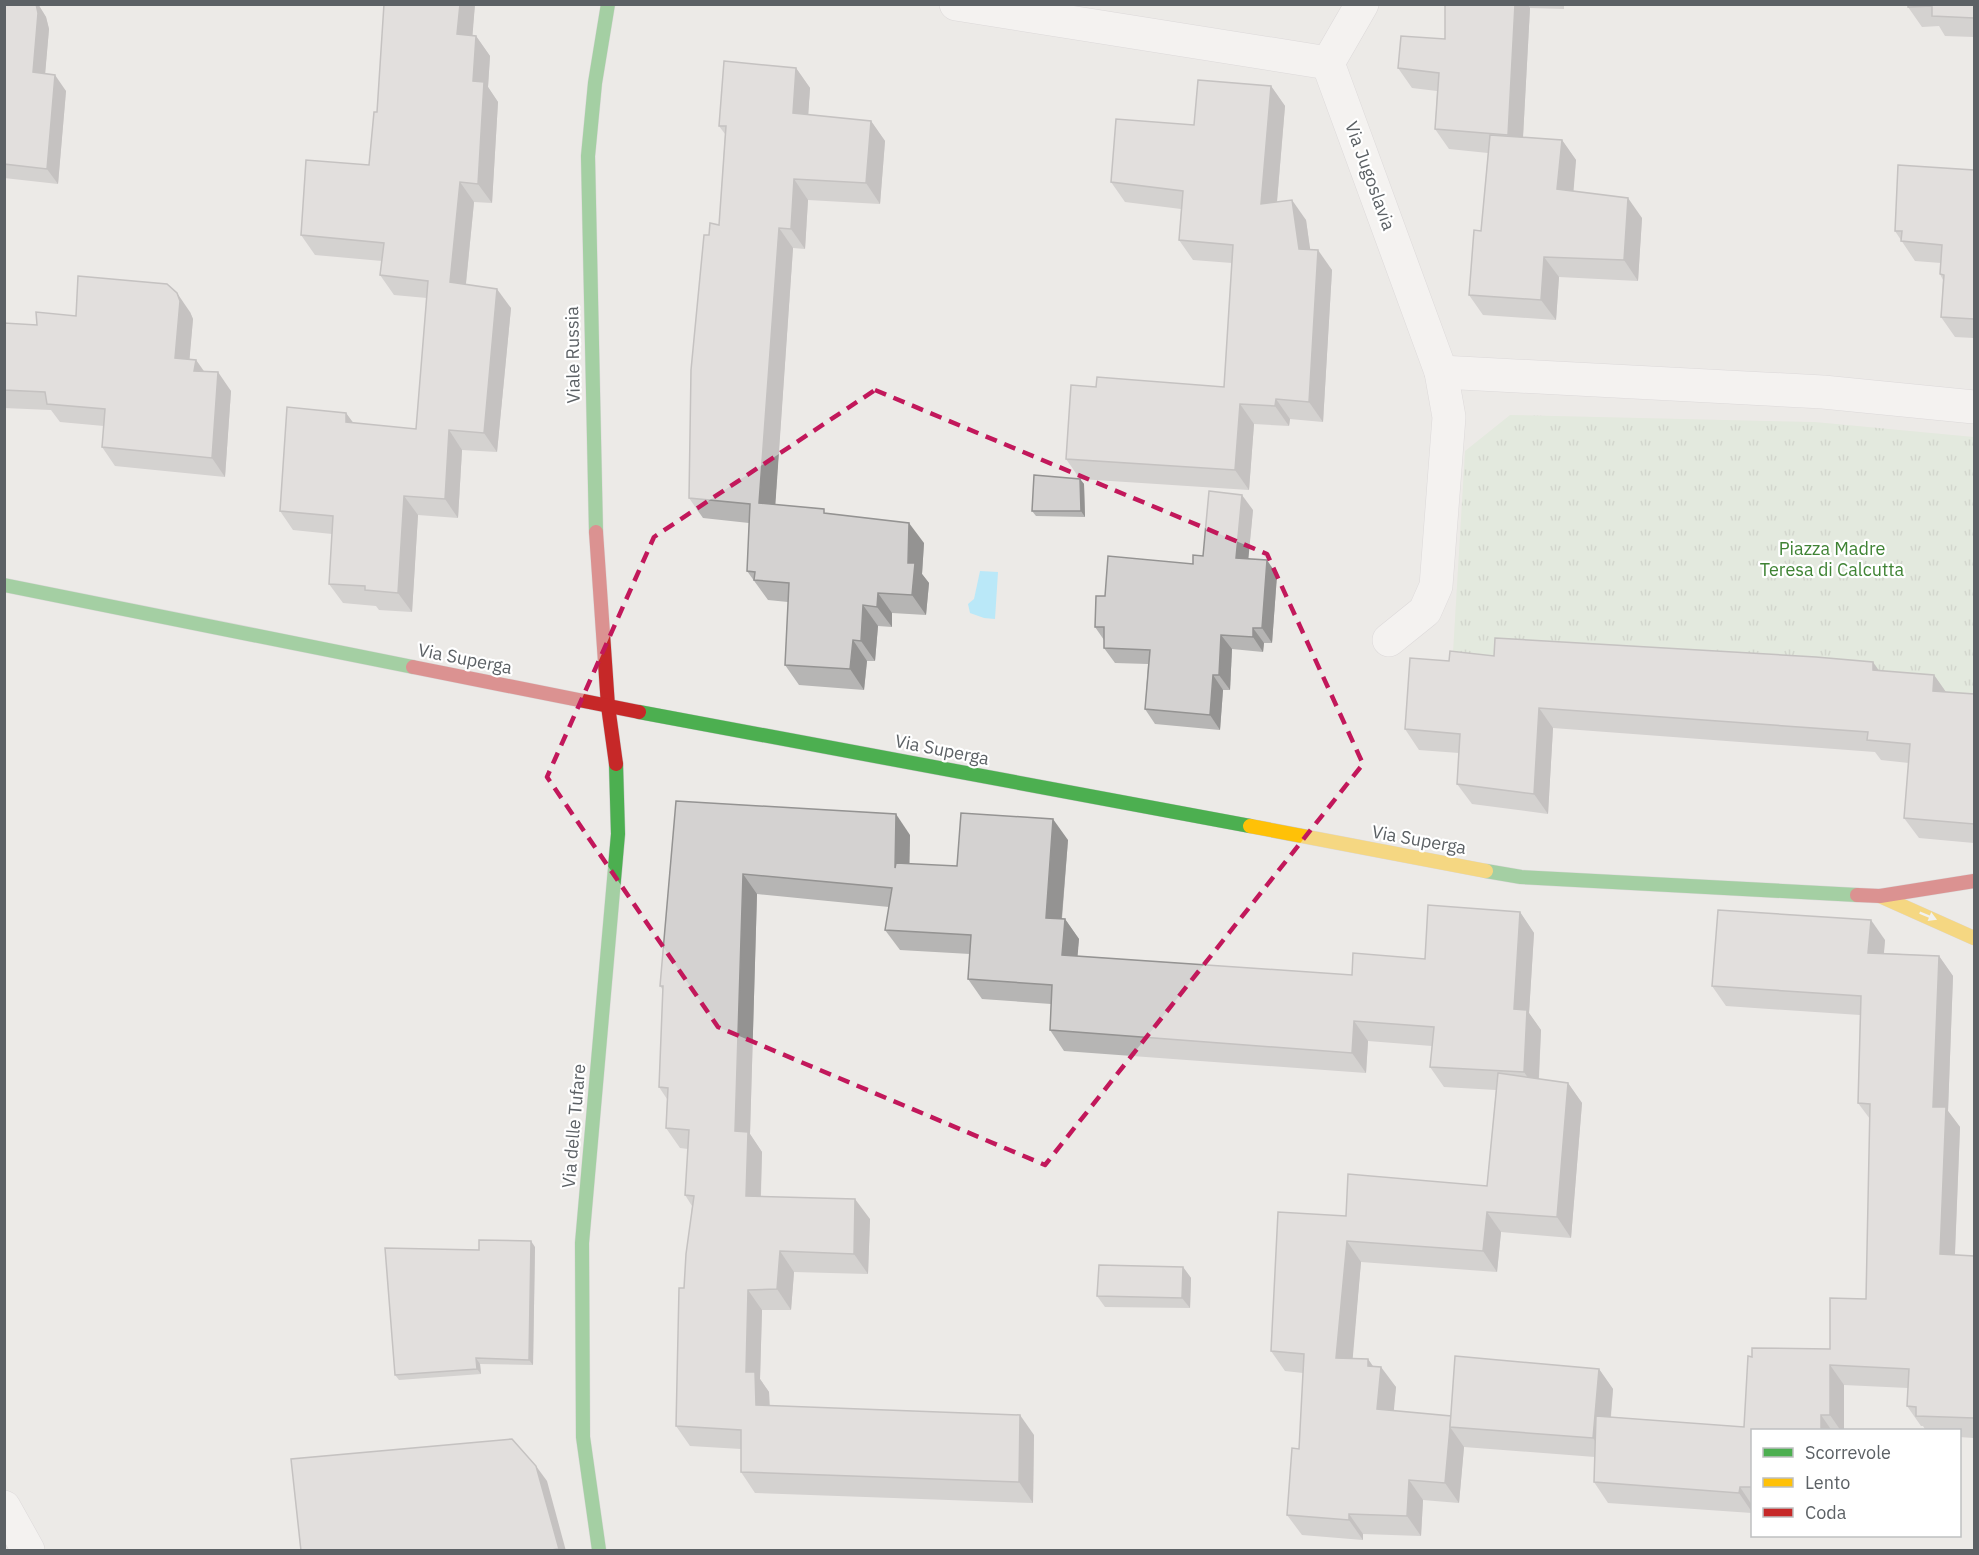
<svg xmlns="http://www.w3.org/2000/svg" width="1979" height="1555" font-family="'IBM Plex Sans',sans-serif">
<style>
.park{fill:url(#park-tufts)}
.water{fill:#bae8f8}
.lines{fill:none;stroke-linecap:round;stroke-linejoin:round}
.street-casing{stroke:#c8c7c8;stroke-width:34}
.fast-casing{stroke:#c7c7c8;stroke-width:15}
.slow-casing{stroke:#c7c7c8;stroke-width:15}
.jam-casing{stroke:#c7c7c8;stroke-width:15}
.street{stroke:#fcfcfb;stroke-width:33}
.fast{stroke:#4caf50;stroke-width:14}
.slow{stroke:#ffc107;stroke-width:14}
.jam{stroke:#c62828;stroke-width:14}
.wall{fill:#b6b5b4}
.shaded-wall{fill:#949392}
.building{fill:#d4d2d1;stroke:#949392;stroke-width:1.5}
.oneway{fill:#f6fbf6}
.marked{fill:none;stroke:#c2185b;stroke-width:4.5;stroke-dasharray:12 8;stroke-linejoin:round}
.labels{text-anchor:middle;stroke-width:4.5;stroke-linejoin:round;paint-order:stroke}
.street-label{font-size:18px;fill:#5c6165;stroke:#fff}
.park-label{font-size:18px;fill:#3f8334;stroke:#fff}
</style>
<defs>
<pattern id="park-tufts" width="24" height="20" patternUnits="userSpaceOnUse" patternTransform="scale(1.5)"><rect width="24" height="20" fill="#d8e8d2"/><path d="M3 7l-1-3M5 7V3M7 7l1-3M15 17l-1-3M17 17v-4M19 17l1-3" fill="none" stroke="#b2bfae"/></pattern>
</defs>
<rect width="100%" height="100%" fill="#eceae7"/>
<path class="park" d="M1510,415L1815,422L1974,437V712L1453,652L1465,451Z"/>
<path class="water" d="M980,571L998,572L995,619L984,618L970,613L968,604L974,599Z"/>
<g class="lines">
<g class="street-casing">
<g id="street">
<path d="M956,4L1328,63L1441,372L1449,417L1436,586L1425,611L1389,640"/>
<path d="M1328,63L1362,4"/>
<path d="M1441,372L1823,392L1974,407"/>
<path d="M4,1507L28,1550"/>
</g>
</g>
<g class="fast-casing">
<g id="fast">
<path d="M596,532L588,156L595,83L608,4"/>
<path d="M4,585L413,667"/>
<path d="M639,712L1250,826"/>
<path d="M1486,871L1521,877L1857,895"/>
<path d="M599,1550L583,1437L582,1243L618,834L616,764"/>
</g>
</g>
<g class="slow-casing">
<g id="slow">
<path d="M1250,826L1486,871"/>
<path d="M1880,896L1974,938"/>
</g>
</g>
<g class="jam-casing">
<g id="jam">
<path d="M596,532L608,706L616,764"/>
<path d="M413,667L639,712"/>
<path d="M1857,895L1880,896L1974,881"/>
</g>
</g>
<use href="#street" class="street"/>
<use href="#fast" class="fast"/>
<use href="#slow" class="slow"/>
<use href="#jam" class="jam"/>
</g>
<g class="wall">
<path d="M4,4H38L46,17L49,29L45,73L66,91L58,184L4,178Z"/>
<path d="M475,4L472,36H476L490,56L488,87L498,102L492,203L474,202L466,284L511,308L497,452L462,450L458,518L418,515L412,612L379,610L376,606L343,603L329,584L332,534L293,530L280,511L346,413L353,423L416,429L427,298L394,295L380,275L382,261L315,255L301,235L369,165Z"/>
<path d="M1445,4H1564V9L1530,8L1523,137L1562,140L1576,160L1573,191L1642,218L1638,281L1559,277L1556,320L1483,315L1469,295L1481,231L1488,153L1449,149L1435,129L1437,91L1412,88L1398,68L1445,39Z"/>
<path d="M1974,4V37L1945,36L1939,26L1922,27L1908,7Z"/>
<path d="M796,68L810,88L808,115L871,121L885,141L880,204L808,200L805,249L793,248L775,505L828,514L924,543L922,574L929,583L926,615L892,613V627L878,626L875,661H867L864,690L799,685L785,665L788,602L768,600L747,571L749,523L703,518L689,498L709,235L719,225L725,134L719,126Z"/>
<path d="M1271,86L1285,106L1277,202L1306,220L1310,250L1332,270L1323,422L1290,419L1289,426L1254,424L1249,490L1080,479L1084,484L1085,517L1036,516L1032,511L1080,479L1066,459L1096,387H1224L1232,263L1193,260L1179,240L1181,209L1125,202L1111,182L1194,125Z"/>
<path d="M1974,170V338L1955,337L1941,317L1943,280L1940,274L1941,263L1915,261L1895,231Z"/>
<path d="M190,312L193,319L189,360H196L204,371L231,391L225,477L115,466L102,447L104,426L60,422L51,410L4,408V323L37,325L76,316Z"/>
<path d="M1253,510L1248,559L1277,575L1272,643H1264L1263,652L1232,649L1230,690H1223L1220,730L1155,724L1145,709L1148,664L1115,663L1104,648V640L1095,627L1105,596L1193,564Z"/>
<path d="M1494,656L1880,671L1934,675L1946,692L1974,694V843L1919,838L1904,818L1909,763L1881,760L1875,752L1553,728L1548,814L1472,804L1457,784L1459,753L1419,750L1405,729L1449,661Z"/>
<path d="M676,801L910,835L909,864L957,866L1068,840L1062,919H1065L1079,939L1077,956L1352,975L1425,959L1520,912L1534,933L1529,1013L1541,1030L1539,1079L1568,1083L1582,1103L1571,1238L1501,1232L1497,1272L1361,1262L1352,1359H1368L1373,1366L1396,1387L1393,1411L1451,1416L1599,1369L1613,1389L1611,1417L1744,1427L1752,1357L1830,1349L1866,1299L1870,1119L1858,1103L1860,1015L1726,1006L1712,986L1885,940L1884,953L1939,956L1953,976L1948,1111L1960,1127L1955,1255L1974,1256V1438L1959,1437V1431H1926L1923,1426H1921L1907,1406L1908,1388L1844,1385V1431H1752V1513L1608,1503L1594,1482L1595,1457L1464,1447L1459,1503L1423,1500L1421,1536L1363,1534V1540L1302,1535L1287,1515L1299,1449L1303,1373L1285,1371L1271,1351L1346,1216L1487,1186L1496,1090L1444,1087L1430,1067L1432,1046L1368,1041L1366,1073L1064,1051L1050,1030L1051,1004L982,999L968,979L970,954L900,950L885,930L889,907L757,894L750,1134L762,1152L761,1196L870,1219L868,1274L794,1272L791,1310H762L760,1379L769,1392L770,1406L1034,1435L1033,1503L755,1493L741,1472V1449L690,1446L676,1426L684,1288L692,1206L685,1195L688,1149L680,1148L666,1128L667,1099L659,1087L663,990L660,986Z"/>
<path d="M535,1247L533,1365L480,1364L481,1374L399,1380L395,1375L479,1250Z"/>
<path d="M1183,1267L1191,1278L1190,1308L1105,1307L1097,1296Z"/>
</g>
<g class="shaded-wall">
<path d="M36,4H38L46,17L49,29L44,87L33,72Z"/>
<path d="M460,4H475L471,54L457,34Z"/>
<path d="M1515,4H1528L1530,8L1522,155L1508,135Z"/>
<path d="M476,36L490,56L488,87L498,102L492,203L478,184L473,81Z"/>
<path d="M796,68L810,88L807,134L793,113Z"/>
<path d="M55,75L66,91L58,184L47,169Z"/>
<path d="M1271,86L1285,106L1275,224L1261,204Z"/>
<path d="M871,121L885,141L880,204L866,183Z"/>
<path d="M1562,140L1576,160L1572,209L1557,189Z"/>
<path d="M794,179L808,200L805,249L791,229Z"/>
<path d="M460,182L474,202L464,302L450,282Z"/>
<path d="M1628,198L1642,218L1638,281L1624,260Z"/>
<path d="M1292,200L1306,220L1313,269L1299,249Z"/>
<path d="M779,228L793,248L774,524L759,503Z"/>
<path d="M1318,250L1332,270L1323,422L1309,402Z"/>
<path d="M1544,257L1559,277L1556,320L1541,300Z"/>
<path d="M497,289L511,308L497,452L484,433Z"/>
<path d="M177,293L190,312L193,319L188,377L175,358Z"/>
<path d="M196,360L209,379L194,371Z"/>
<path d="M218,372L231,391L225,477L212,458Z"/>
<path d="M1276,399L1290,419L1289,426L1275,406Z"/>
<path d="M1240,404L1254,424L1249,490L1235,470Z"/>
<path d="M346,413L360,432L346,422Z"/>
<path d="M449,430L462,450L458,518L445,499Z"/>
<path d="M1080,479L1084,484L1085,517L1081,511Z"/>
<path d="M1242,495L1253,510L1247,573L1236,558Z"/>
<path d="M404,496L418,515L412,612L398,593Z"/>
<path d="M909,523L924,543L922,574L929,583L926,615L912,595L908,563Z"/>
<path d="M1267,560L1277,575L1272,643L1262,628Z"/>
<path d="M878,593L892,613V627L877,607Z"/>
<path d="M863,605L878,626L875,661L861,641Z"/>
<path d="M1253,628L1264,643L1263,652L1253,637Z"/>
<path d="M1221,635L1232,649L1230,690L1219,675Z"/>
<path d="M853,640L867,661L864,690L850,669Z"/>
<path d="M1873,662L1887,682L1873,670Z"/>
<path d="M1213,675L1223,690L1220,730L1210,715Z"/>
<path d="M1934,675L1948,695L1933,691Z"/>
<path d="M1539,708L1553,728L1548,814L1534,794Z"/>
<path d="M896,814L910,835L909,888L895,868Z"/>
<path d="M1053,819L1068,840L1060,938L1046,918Z"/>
<path d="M743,874L757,894L750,1134L762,1152L760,1216L746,1196L735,1131Z"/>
<path d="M1520,912L1534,933L1529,1013L1541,1030L1538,1092L1524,1072L1514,1009Z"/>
<path d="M1065,919L1079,939L1076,975L1062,955Z"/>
<path d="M1871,920L1885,940L1882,973L1868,953Z"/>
<path d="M1939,956L1953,976L1948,1111L1960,1127L1954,1275L1940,1254L1933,1107Z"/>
<path d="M1354,1021L1368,1041L1366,1073L1352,1053Z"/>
<path d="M1568,1083L1582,1103L1571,1238L1557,1217Z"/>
<path d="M855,1199L870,1219L868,1274L854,1254Z"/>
<path d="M1487,1212L1501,1232L1497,1272L1483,1251Z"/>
<path d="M531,1241L535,1247L533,1365L529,1360Z"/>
<path d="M1347,1241L1361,1262L1351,1378L1336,1358Z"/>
<path d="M780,1251L794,1272L791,1310L777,1289Z"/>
<path d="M1183,1267L1191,1278L1190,1308L1182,1298Z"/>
<path d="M748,1290L762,1310L760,1379L769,1392L770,1426L756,1405L746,1372Z"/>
<path d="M476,1358L480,1364L481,1374L477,1369Z"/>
<path d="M1368,1359L1380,1377L1381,1367L1396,1387L1392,1430L1377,1409L1368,1366Z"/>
<path d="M1830,1365L1844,1385V1431H1841L1830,1415Z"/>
<path d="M1599,1369L1613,1389L1607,1458L1593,1438Z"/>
<path d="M1020,1415L1034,1435L1033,1503L1019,1482Z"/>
<path d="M1821,1415L1832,1431H1821Z"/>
<path d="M1451,1416L1450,1427L1464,1447L1459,1503L1445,1483Z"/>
<path d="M536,1466L547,1481L566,1551H561L559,1549Z"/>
<path d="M1409,1480L1423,1500L1421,1536L1407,1516Z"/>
<path d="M1740,1487L1752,1505V1512L1739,1493Z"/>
<path d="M1349,1514L1363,1534V1540L1349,1520Z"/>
</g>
<g class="building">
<path d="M4,4H36L38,13L33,72L55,75L47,169L4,164Z"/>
<path d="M384,4H460L457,34L476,36L473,81L484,82L478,184L460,182L450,282L497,289L484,433L449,430L445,499L404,496L398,593L365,590V586L329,584L333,516L280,511L287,407L346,413V422L416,429L428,281L380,275L384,243L301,235L306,160L369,165L374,112H377Z"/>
<path d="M1445,4H1515L1508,135L1435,129L1439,73L1398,68L1401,36L1445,39Z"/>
<path d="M1908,4H1974V18L1932,16V6L1908,7Z"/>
<path d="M724,61L796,68L793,113L871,121L866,183L794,179L791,229L779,228L759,503L824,509V513L909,523L908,563H915L912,595L878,593L877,607L863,605L861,641L853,640L850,669L785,665L789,583L754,580L755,572L747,571L750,504L689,498L691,370L704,235H709L710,223L719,225L726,126H719Z"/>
<path d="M1198,80L1271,86L1261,204L1292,200L1299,249L1318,250L1309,402L1276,399L1275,406L1240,404L1235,470L1066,459L1071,385L1096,387L1097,377L1224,387L1233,245L1179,240L1183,191L1111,182L1116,119L1194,125Z"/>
<path d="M1490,135L1562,140L1557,189L1628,198L1624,260L1544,257L1541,300L1469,295L1474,230L1481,231Z"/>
<path d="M1898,165L1974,170V319L1941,317L1944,275L1940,274L1942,245L1901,241L1902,231H1895Z"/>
<path d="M78,276L167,284L177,293L180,301L175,358L196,360L194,371L218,372L212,458L102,447L105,409L47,404L45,392L4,390V323L37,325L36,312L76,316Z"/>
<path d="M1034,475L1080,479L1081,511H1032Z"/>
<path d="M1209,491L1242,495L1236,558L1267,560L1262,628H1253V637L1221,635L1219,675H1213L1210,715L1145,709L1150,650L1104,648V627H1095L1096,596H1105L1108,556L1193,564V555L1203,556Z"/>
<path d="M1495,638L1816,657L1873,662V670L1934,675L1933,691L1974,694V824L1904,818L1910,744L1867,740L1868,732L1539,708L1534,794L1457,784L1460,734L1405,729L1410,658L1449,661L1450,651L1494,656Z"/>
<path d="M676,801L896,814L895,868L896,863L957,866L961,813L1053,819L1046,918L1065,919L1062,955L1352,975L1353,953L1425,959L1428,905L1520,912L1514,1009L1527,1010L1524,1072L1430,1067L1434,1027L1354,1021L1352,1053L1050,1030L1052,985L968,979L971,935L885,930L892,888L743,874L735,1131L748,1132L746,1196L855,1199L854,1254L780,1251L777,1289L748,1290L746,1372H755L756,1405L1020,1415L1019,1482L741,1472V1430L676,1426L679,1288H684L686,1254L694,1196L685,1195L689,1130L666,1128L668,1088L659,1087L663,986H660Z"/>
<path d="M1718,910L1871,920L1868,953L1939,956L1933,1107H1946L1940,1254L1974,1256V1418L1916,1416V1407L1907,1406L1909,1369L1830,1365V1415H1821V1431H1752V1487H1740L1739,1493L1594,1482L1596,1416L1744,1427L1748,1356L1752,1357V1348L1830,1349V1298L1866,1299L1870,1104L1858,1103L1861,996L1712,986Z"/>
<path d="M1498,1073L1568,1083L1557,1217L1487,1212L1483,1251L1347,1241L1336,1358L1368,1359V1366L1381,1367L1377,1409L1451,1416L1445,1483L1409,1480L1407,1516L1349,1514V1520L1287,1515L1292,1448L1299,1449L1304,1354L1271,1351L1278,1212L1346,1216L1348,1174L1487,1186Z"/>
<path d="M479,1240L531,1241L529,1360L476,1358L477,1369L395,1375L385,1248L479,1250Z"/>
<path d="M1099,1265L1183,1267L1182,1298L1097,1296Z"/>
<path d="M1455,1356L1599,1369L1593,1438L1450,1427Z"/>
<path d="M512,1439L536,1466L559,1549L543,1551H301L291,1459Z"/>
</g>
<defs><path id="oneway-solid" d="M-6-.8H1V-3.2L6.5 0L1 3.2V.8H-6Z" transform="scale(1.5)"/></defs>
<use class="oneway" href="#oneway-solid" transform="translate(1928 916) rotate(22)"/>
<path d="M0 0H1979V1555H0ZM875,390L1267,554L1363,764L1045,1165L718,1027L547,777L654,537Z" fill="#eceae7" fill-opacity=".55" fill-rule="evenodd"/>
<path class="marked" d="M875,390L1267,554L1363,764L1045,1165L718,1027L547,777L654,537Z"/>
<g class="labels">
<g class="street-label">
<text transform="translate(1370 176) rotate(70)" y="6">Via Jugoslavia</text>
<text transform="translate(573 355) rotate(-91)" y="6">Viale Russia</text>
<text transform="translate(465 659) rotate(11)" y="6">Via Superga</text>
<text transform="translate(942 750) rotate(11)" y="6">Via Superga</text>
<text transform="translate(1419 840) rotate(10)" y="6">Via Superga</text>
<text transform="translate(574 1126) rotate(-85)" y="6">Via delle Tufare</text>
</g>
<g class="park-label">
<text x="1832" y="555">Piazza Madre<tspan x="1832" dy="21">Teresa di Calcutta</tspan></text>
</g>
</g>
<rect width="1979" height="1555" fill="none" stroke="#5c6165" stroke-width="12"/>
<rect x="1751" y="1429" width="210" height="108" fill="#ffffff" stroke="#bec0c1" stroke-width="1.5"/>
<rect x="1763" y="1448" width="30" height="9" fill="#4caf50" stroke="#bec0c1" stroke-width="1.5"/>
<text x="1805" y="1459" font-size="18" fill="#5c6165">Scorrevole</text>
<rect x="1763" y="1478" width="30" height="9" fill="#ffc107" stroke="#bec0c1" stroke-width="1.5"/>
<text x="1805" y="1489" font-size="18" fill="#5c6165">Lento</text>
<rect x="1763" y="1508" width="30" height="9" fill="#c62828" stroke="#bec0c1" stroke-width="1.5"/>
<text x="1805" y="1519" font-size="18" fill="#5c6165">Coda</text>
</svg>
